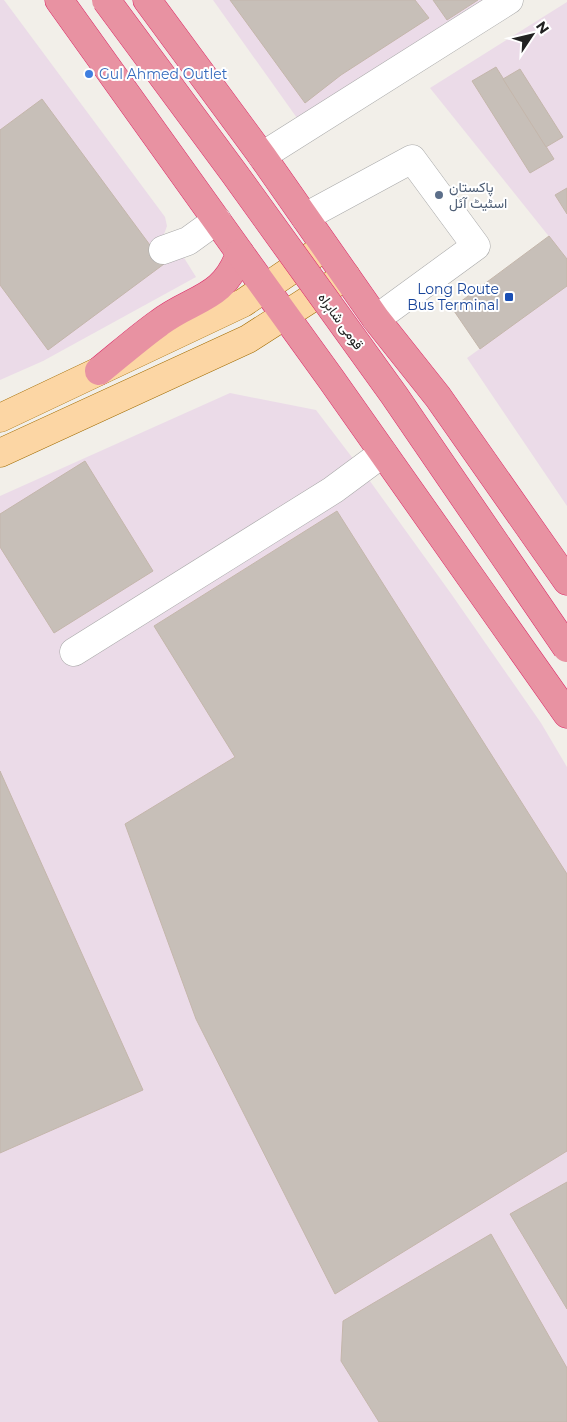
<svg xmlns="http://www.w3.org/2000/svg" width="567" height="1422" font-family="Montserrat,Vazirmatn,sans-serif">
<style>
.industrial{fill:#ebdbe8}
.building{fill:#c7bfb8;stroke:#c4b6ab}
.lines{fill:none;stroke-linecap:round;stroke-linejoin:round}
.minor-casing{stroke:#a9a9a9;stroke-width:29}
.major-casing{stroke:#a06b00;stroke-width:29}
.highway-casing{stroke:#dc2a67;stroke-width:29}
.minor{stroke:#fff;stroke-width:28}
.major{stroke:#fcd6a4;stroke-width:28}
.highway{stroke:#e892a2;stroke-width:28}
.highway-bridge-casing{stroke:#dc2a67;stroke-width:29;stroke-linecap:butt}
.highway-bridge{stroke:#e892a2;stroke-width:28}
.shop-dot{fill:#3f7fe0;stroke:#fff;stroke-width:2}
.service-dot{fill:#5c6f8a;stroke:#fff;stroke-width:2}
.transit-dot{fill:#1a4fb4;stroke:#fff;stroke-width:2}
.labels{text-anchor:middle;stroke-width:4;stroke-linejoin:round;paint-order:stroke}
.shop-label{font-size:14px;fill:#366cbe;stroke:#fff;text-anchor:start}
.service-label{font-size:14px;fill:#4e5e75;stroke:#fff;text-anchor:start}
.transit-label{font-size:14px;fill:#164399;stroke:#fff;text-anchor:end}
.street-label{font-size:14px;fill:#222;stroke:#fff}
</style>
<rect width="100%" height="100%" fill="#f2efe9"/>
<g class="industrial">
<path d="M0,0H4L165,217L167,226L163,237L181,253L196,277L43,361L0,380Z"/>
<path d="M213,0H485L297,118Z"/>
<path d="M567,2V259L430,88Z"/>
<path d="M567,286V506L467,358Z"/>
<path d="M230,393L316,410L367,477L452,595L541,723L567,767V1422H0V496Z"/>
</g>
<g class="building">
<path d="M230,0H415L429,18L341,75L305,103Z"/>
<path d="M433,0H478L447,20Z"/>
<path d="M496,67L554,159L530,173L472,81Z"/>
<path d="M520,69L563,137L546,147L503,79Z"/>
<path d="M42,99L164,264L48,350L0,285V130Z"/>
<path d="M567,188V214L555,195Z"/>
<path d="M549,236L567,259V286L480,349L452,308Z"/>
<path d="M85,461L153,571L54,633L0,547V514Z"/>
<path d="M337,511L567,874V1151L335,1294L196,1019L125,824L235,757L154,626Z"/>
<path d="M0,771L143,1090L0,1153Z"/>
<path d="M567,1182V1309L510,1214Z"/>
<path d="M491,1234L567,1368V1422H379L341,1361L343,1321Z"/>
</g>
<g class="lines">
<g class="minor-casing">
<g id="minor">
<path d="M262,156L509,0"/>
<path d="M305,217L412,159L476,246L376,319"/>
<path d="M163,250L188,241L217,220"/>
<path d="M74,652L333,490L383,453"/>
</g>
</g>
<g class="major-casing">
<g id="major">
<path d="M0,418L243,303L325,247"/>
<path d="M0,453L248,339L346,276"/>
</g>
</g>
<g class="highway-casing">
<g id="highway">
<path d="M59,0L240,253C224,300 193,297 159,323C138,338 119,355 99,371"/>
<path d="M147,0L262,156L376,319L438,397L567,581"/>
<path d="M240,253L331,379L567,714"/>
</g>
</g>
<use href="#minor" class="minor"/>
<use href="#major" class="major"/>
<use href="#highway" class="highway"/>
<g class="highway-bridge-casing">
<path id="highway-bridge" d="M106,0L234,173L394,395L567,648"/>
</g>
<use href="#highway-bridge" class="highway-bridge"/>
</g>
<circle class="shop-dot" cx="89" cy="74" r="5"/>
<circle class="service-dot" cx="439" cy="195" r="5"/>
<rect class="transit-dot" x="504" y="292" width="10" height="10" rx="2.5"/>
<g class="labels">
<g class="shop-label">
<text x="99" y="79">Gul Ahmed Outlet</text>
</g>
<g class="service-label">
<text x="449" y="192">پاکستان<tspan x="449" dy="16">اسٹیٹ آئل</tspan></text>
</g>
<g class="transit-label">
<text x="499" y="294">Long Route<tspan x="499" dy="16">Bus Terminal</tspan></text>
</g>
<g class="street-label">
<text transform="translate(341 321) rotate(54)" y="5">قومی شاہراہ</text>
</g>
</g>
<g transform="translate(532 35) rotate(55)" stroke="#ffffff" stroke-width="4" paint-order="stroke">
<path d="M0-4L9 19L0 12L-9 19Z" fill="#222222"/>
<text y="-8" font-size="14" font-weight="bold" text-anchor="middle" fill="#222222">N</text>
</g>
</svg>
